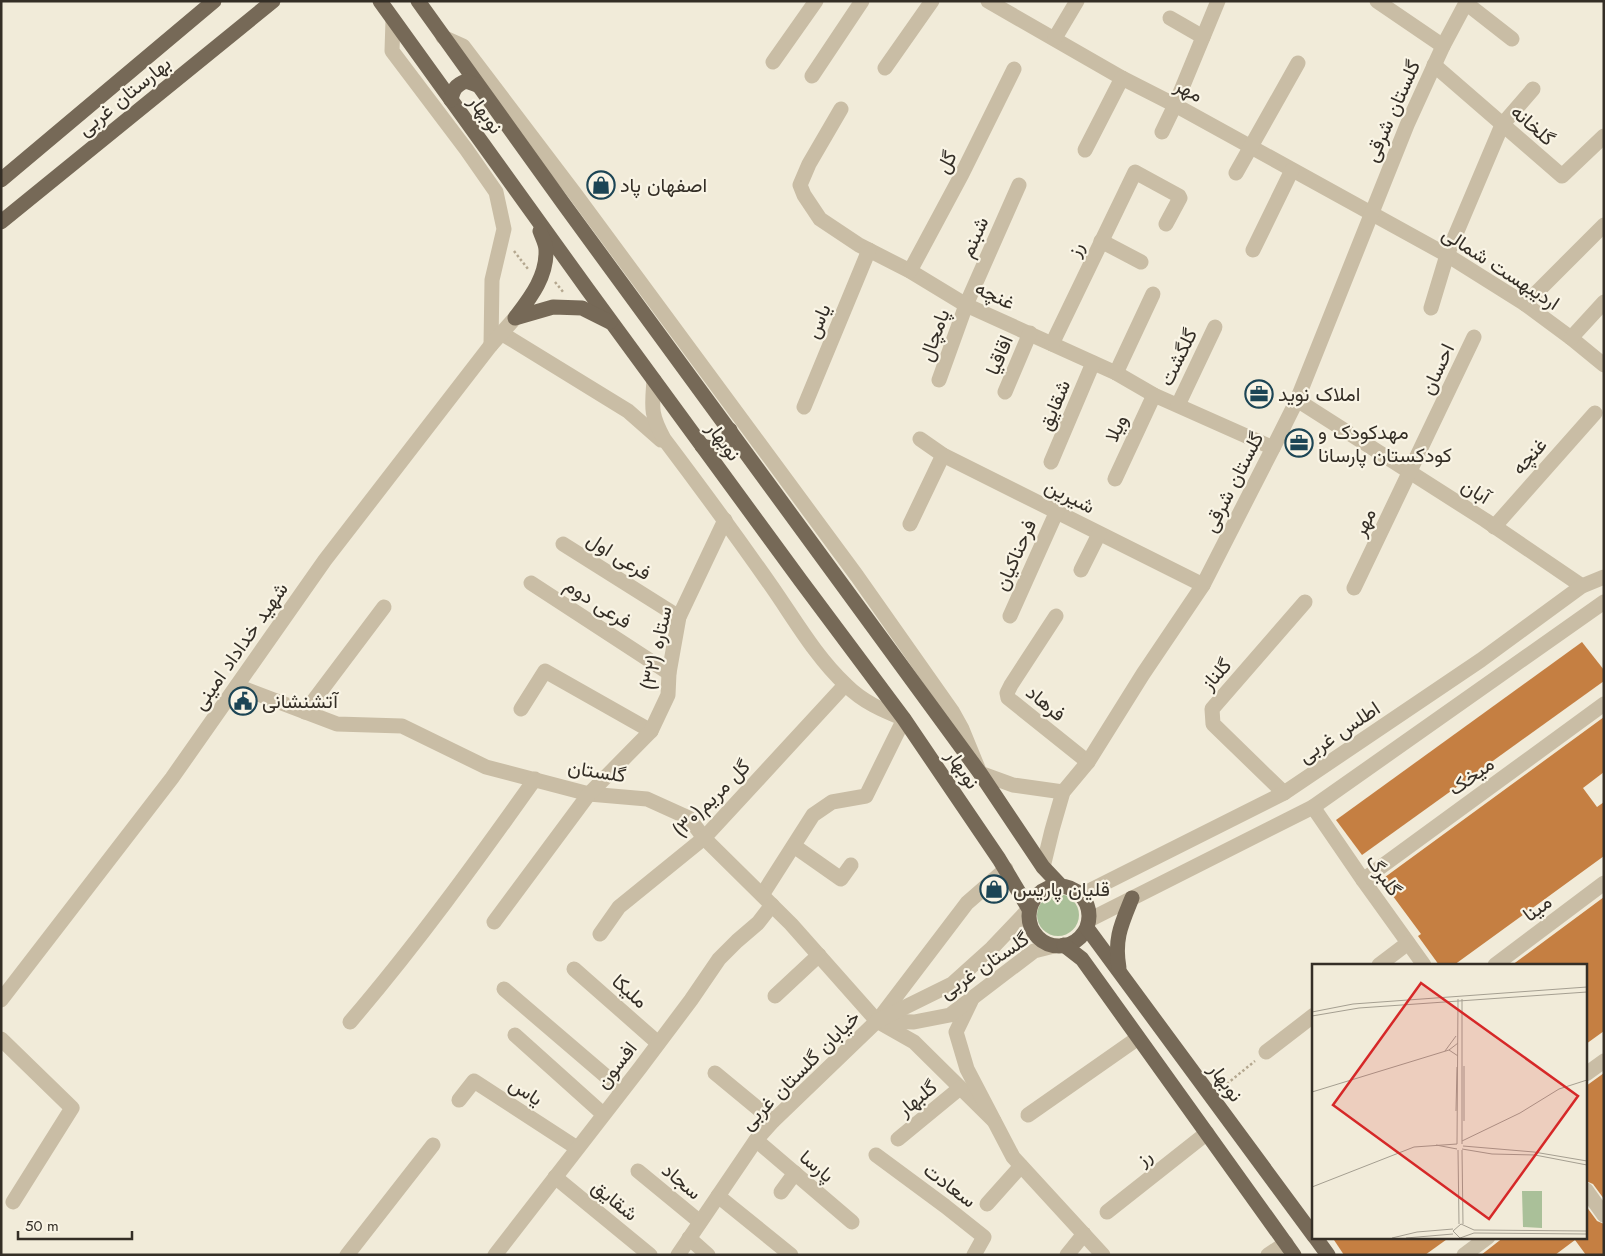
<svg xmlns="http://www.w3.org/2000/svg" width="1605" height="1256" font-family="Jost,Vazirmatn,sans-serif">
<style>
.green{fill:#aac099}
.building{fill:#c57f42}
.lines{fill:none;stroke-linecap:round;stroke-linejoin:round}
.path{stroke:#b4a78f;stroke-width:2.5;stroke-dasharray:2.5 2.5;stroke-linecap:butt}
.minor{stroke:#c9bda5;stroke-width:15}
.major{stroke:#766957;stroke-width:15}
.labels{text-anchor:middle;stroke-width:4.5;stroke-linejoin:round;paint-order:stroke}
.street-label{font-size:20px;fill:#342e26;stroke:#f9f4e5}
.poi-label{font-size:20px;fill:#342e26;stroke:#f9f4e5;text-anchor:start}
.inset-road{fill:none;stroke:#a59f91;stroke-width:1}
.view{fill:#d62828;fill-opacity:0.15;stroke:#d62828;stroke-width:2.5}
.inset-edge{fill:none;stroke:#342e26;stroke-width:2.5}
</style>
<rect width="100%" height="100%" fill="#f1ebd9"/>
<circle class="green" cx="1058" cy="915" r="21"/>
<g class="building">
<path d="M1582,642L1604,670V681L1362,855L1336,820Z"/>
<path d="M1604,717V772L1583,788L1597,807L1604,802V856L1454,965H1439L1418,936L1421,934L1381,880Z"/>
<path d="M1604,897V1031L1586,1044V965H1512Z"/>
<path d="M1604,1073V1199L1593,1184L1586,1181V1086Z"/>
<path d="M1586,1206L1597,1221L1604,1224V1255H1586L1575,1240L1555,1255H1481L1504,1237H1586Z"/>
<path d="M1332,1237H1450L1425,1255H1344Z"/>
</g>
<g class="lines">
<g class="path">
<path d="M514,251L528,269"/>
<path d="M555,282L564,293"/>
<path d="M1223,1087L1255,1061"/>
</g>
<g class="minor">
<path d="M988,1L1122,78L1175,105L1447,255L1525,304L1571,338L1604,365"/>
<path d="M1377,1L1443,46"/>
<path d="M1466,3L1512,39"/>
<path d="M1170,18L1203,37"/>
<path d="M393,20L392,51L466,149L496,192L504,229L492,280L491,345"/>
<path d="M443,37L463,46L576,195L857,576L952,711L962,729L980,773L1013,785L1063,792"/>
<path d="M1055,38L1077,1"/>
<path d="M773,62L816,1"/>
<path d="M1434,65L1562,176L1604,136"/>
<path d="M885,68L932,1"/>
<path d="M812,76L862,1"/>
<path d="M841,109L809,164L800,185L804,195L820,219L859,245L910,271L966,305L1116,373L1154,395L1273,448"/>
<path d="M1162,132L1175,105L1218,1"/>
<path d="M1085,150L1122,78"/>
<path d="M1236,173L1298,63"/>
<path d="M1101,241L1141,262"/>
<path d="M1253,250L1292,170"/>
<path d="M910,271L962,174L1014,69"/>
<path d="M1525,304L1604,225"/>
<path d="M1431,308L1447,255L1502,125L1533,89"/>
<path d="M501,333L628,411L661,440"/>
<path d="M1571,338L1604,302"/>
<path d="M1052,344L1135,172L1179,196L1180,198L1166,224"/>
<path d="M1116,373L1153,294"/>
<path d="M654,380C652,408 650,413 664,439C701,488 737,537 772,587C795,620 816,657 846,685C863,702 882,710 904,719L866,796L832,802L813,815L762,895"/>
<path d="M939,380L966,305L1019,185"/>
<path d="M1005,392L1030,333"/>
<path d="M1297,400L1485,520L1582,586"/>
<path d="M1178,405L1215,327"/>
<path d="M804,407L869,250"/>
<path d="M920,439L943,455L1203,585"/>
<path d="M1051,462L1093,363"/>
<path d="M1115,479L1154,395"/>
<path d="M910,524L943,455"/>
<path d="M1494,527L1595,413"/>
<path d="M563,544L679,617"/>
<path d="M1081,570L1099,534"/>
<path d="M531,583L669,673"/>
<path d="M1354,588L1474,337"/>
<path d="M1010,616L1057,511"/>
<path d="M1056,616L1011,685L1007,693L1008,698L1088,762"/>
<path d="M237,686L337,724L402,726L486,767L589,794L647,799L689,818L704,838L791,924L877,1021L914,1042L994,1121"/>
<path d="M521,709L545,671L651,731"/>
<path d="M305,712L384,607"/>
<path d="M1284,793L1213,724L1212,709L1305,602"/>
<path d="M1313,807L1363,880L1424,965"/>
<path d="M794,846L841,879L851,865"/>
<path d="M1043,867L1052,830L1063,792L1088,762L1143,674L1203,585L1273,448L1297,400L1407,125L1443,46L1467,1"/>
<path d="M1363,880L1604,704"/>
<path d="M1081,895L1284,793L1481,660L1582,586L1604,577"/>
<path d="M1089,920L1313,807L1604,602"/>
<path d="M494,922L589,794L651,731L668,695L669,673L679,617L725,520"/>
<path d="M600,934L619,907L704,838L845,685"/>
<path d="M1379,965L1408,943"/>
<path d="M1495,965L1604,883"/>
<path d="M574,969L658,1043"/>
<path d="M504,989L622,1090"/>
<path d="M775,996L819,955"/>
<path d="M1,1000L172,778L325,560L491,345L515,318"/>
<path d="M971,1001L956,1032L967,1069L1013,1157L1103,1255"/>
<path d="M878,1020L967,903L1006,869"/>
<path d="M881,1021L914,1022L950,1015L1034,951L1054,946"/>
<path d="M350,1022C416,945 476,862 535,779"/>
<path d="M515,1035L603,1114"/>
<path d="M1,1039L72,1108L13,1202"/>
<path d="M1266,1052L1314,1015"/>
<path d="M715,1073L773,1121"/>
<path d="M1586,1074L1604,1061"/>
<path d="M459,1100L474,1081L577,1148"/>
<path d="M1028,1115L1138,1038"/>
<path d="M898,1139L960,1088"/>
<path d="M756,1140L852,1222"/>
<path d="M876,1155L945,1206L984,1237L974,1255"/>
<path d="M638,1171L700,1222"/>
<path d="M555,1177L650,1255"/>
<path d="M1586,1190L1604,1215"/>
<path d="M781,1192L795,1173"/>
<path d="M718,1196L791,1255"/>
<path d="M987,1204L1021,1166"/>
<path d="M1107,1212L1207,1133"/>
<path d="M689,1238L708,1255"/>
<path d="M347,1255L433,1145"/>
<path d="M495,1255L640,1068L691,1000L719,959L737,941L758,923L772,905"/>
<path d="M678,1255L756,1140L773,1121L877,1021L952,984L992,948L1029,909"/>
<path d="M1067,1255L1084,1234"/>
<path d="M1268,1255L1286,1243"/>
<path d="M1464,1255L1488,1237"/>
</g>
<g class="major">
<path d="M380,1L588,290L801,581L904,719L999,859L1029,909"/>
<path d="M418,1L563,203L980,773L1043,867L1060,885"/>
<path d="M451,100C453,89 456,85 466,81L477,85"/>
<path d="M1,180L214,1"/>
<path d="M1,222L273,1"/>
<path d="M540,231C542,237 546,244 546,250C547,277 530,298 515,318L553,307L582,308L610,322"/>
<path d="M702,446C719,450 727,449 730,430"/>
<circle cx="1059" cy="916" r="30"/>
<path d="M1087,928L1314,1236"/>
<path d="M1064,945L1082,959L1294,1255"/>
<path d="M1119,968C1114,939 1121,925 1132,898"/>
<path d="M1315,1237L1328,1255"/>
</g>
</g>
<defs>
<g id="shop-ring" transform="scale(1.4375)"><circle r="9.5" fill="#f9f4e5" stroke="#1c4555" stroke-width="1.5"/><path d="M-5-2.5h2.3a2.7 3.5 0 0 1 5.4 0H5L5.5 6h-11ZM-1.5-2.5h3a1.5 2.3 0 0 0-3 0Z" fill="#1c4555"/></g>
<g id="office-ring" transform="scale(1.4375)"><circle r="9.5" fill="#f9f4e5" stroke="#1c4555" stroke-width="1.5"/><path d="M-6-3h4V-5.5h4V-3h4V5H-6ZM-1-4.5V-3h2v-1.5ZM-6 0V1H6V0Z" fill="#1c4555"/></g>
<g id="civic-ring" transform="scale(1.4375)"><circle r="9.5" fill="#f9f4e5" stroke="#1c4555" stroke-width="1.5"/><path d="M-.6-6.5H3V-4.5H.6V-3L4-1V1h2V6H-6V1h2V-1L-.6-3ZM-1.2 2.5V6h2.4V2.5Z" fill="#1c4555"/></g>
</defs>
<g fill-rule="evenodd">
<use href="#shop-ring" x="601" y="185"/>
<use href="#office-ring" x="1259" y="394"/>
<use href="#office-ring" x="1299" y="443"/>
<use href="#civic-ring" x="243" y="701"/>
<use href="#shop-ring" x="994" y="889"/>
</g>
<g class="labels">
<g class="street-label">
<text transform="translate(1189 90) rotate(28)" y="7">مهر</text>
<text transform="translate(124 96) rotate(-39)" y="7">بهارستان غربی</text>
<text transform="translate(1392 111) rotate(-66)" y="7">گلستان شرقی</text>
<text transform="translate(486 114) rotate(54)" y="7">نوبهار</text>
<text transform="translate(1533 125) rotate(41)" y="7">گلخانه</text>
<text transform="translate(946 162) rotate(-63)" y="7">گل</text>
<text transform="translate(974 237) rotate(-66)" y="7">شبنم</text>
<text transform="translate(1075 249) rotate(-65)" y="7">رز</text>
<text transform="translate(1501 268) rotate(33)" y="7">اردیبهست شمالی</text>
<text transform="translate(995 295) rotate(25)" y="7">غنچه</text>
<text transform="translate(818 321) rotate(-67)" y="7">یاس</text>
<text transform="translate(934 335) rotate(-70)" y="7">پامچال</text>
<text transform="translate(999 355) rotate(-67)" y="7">اقاقیا</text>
<text transform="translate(1178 357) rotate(-64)" y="7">گلگشت</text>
<text transform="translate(1437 369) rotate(-65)" y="7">احسان</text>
<text transform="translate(1054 405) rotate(-67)" y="7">شقایق</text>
<text transform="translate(1116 428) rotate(-65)" y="7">ویلا</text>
<text transform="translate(724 441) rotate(54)" y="7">نوبهار</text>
<text transform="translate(1529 456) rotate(-48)" y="7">غنچه</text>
<text transform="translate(1233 482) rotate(-63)" y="7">گلستان شرقی</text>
<text transform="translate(1476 491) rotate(32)" y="7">آبان</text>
<text transform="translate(1070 496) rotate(27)" y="7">شیرین</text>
<text transform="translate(1364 522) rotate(-64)" y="7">مهر</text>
<text transform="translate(1015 555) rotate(-66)" y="7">فرحناکیان</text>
<text transform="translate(619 556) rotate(32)" y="7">فرعی اول</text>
<text transform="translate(598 603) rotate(33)" y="7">فرعی دوم</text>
<text transform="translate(240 646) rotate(-55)" y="7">شهید خداداد امینی</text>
<text transform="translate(656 648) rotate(-78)" y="7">ستاره (۳۲)</text>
<text transform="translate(1216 674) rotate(-49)" y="7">گلناز</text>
<text transform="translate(1046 703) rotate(39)" y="7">فرهاد</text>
<text transform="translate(1339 732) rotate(-34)" y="7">اطلس غربی</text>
<text transform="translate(963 769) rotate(56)" y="7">نوبهار</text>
<text transform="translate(597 771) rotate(9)" y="7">گلستان</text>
<text transform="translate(1471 776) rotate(-36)" y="7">میخک</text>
<text transform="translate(711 798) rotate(-45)" y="7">گل مریم(۳۰)</text>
<text transform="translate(1384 875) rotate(55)" y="7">گلبرگ</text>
<text transform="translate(1537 908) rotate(-37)" y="7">مینا</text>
<text transform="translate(984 965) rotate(-34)" y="7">گلستان غربی</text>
<text transform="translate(630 991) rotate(42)" y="7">ملیکا</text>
<text transform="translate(616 1065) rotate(-52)" y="7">افسون</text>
<text transform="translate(800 1070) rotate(-45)" y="7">خیابان گلستان غربی</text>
<text transform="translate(1226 1082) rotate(54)" y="7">نوبهار</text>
<text transform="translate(526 1091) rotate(33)" y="7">یاس</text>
<text transform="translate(917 1098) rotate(-39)" y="7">گلبهار</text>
<text transform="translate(1144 1157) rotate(-38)" y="7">رز</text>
<text transform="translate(817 1166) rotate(40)" y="7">پارسا</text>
<text transform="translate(682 1181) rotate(40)" y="7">سجاد</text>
<text transform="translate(950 1185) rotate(37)" y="7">سعادت</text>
<text transform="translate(615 1200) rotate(39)" y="7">شقایق</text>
</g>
<g class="poi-label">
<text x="620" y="192">اصفهان پاد</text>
<text x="1278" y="401">املاک نوید</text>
<text x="1318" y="439">مهدکودک و<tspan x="1318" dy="23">کودکستان پارسانا</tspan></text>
<text x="262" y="708">آتشنشانی</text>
<text x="1013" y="896">قلیان پاریس</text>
</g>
</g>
<g transform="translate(1312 964)">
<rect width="275" height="275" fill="#f1ebd9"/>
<path d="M210,227H230V264L211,263Z" fill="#aac099"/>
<path class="inset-road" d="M150,35V180M0,48L41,40L275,23M0,52L47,44L275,28M146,79L137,86L146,92M133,87L144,72M0,128L137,86M144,147L145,103M152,157V102M150,177L208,149L247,125L275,116M145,180L146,35M124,181L145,185M151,182L222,188L275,197M150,185L180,190L223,191L275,201M146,186L147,260M150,186L151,260M0,223L102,183L145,180M275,267L162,266L149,260L141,267L148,274L162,269L275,270M80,274L105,268L141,265M94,274L141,270"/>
<path class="view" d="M109,19L266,132L177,255L21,141Z"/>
<rect width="275" height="275" class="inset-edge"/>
</g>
<rect width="1605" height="1256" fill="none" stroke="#342e26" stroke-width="5"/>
<path d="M18 1231v8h114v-8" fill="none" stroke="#342e26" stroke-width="2.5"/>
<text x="25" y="1231" font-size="15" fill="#342e26" stroke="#f9f4e5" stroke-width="4" paint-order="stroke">50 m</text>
</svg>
